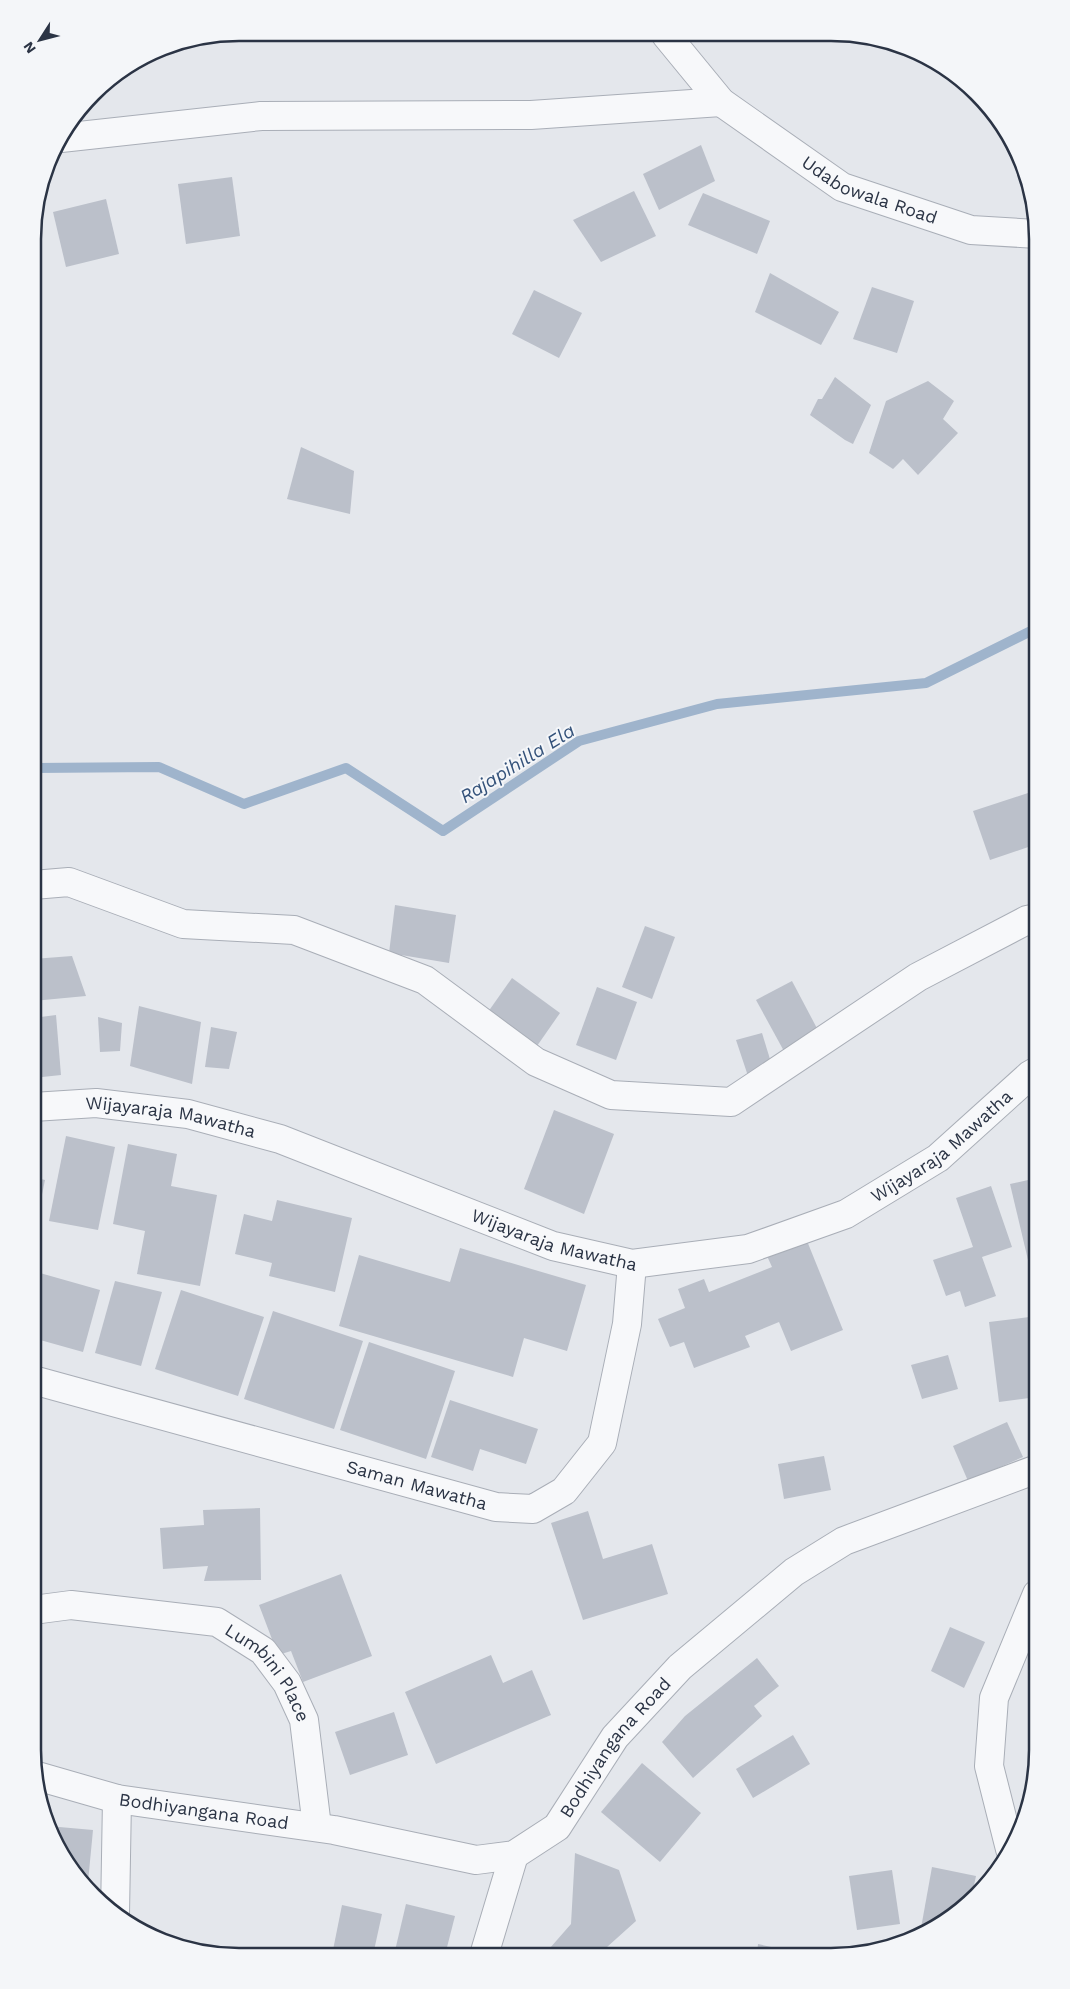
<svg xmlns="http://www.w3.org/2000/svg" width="1070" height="1989" font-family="'Work Sans',sans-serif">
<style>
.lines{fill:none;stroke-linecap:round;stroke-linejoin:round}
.stream{stroke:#9fb4cc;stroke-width:10}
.building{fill:#bbc0ca}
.minor-casing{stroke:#a9aeb7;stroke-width:30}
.tertiary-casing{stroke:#a9aeb7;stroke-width:30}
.minor{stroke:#f7f8fa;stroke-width:28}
.tertiary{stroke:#f7f8fa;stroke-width:28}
.labels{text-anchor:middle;stroke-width:4;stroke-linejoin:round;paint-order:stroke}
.street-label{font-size:18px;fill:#2b3445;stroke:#f4f6f9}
.water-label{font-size:19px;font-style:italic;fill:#34527a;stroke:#f4f6f9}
.rim{fill:none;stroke:#2b3445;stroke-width:2.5}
</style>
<rect width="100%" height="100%" fill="#e4e7ec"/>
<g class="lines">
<path class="stream" d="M34,768L159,767L244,804L346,768L443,831L579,741L717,704L926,683L1037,628"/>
</g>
<g class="building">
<path d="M701,145L715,181L659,210L643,174Z"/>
<path d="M232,177L240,236L186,244L178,184Z"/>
<path d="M634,191L656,236L601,262L573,220Z"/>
<path d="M703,193L770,221L757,254L688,225Z"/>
<path d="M106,199L119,254L66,267L53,212Z"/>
<path d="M34,218H36L39,261H34Z"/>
<path d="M770,273L839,312L821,345L755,312Z"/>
<path d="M872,287L914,301L897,353L853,339Z"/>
<path d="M534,290L582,313L559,358L512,334Z"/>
<path d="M835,377L871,405L853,444L845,440L810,415L818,399H822Z"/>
<path d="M928,381L954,401L943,419L958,433L918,475L903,459L893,469L869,453L886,401Z"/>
<path d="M301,447L354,471L350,514L287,499Z"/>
<path d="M1037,790V844L990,860L973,811Z"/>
<path d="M395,905L456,915L449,963L389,953Z"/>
<path d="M645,926L675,937L652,999L622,987Z"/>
<path d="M72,956L86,996L33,1001V959Z"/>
<path d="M512,978L560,1013L537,1046L488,1012Z"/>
<path d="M792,981L820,1034L785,1053L756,1000Z"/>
<path d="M597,987L637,1002L616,1060L576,1045Z"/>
<path d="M139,1006L201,1022L192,1084L130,1066Z"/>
<path d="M56,1015L61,1075L33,1078V1018Z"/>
<path d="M98,1017L122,1023L120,1051L100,1052Z"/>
<path d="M211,1027L237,1032L229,1069L205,1067Z"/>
<path d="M762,1033L773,1069L748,1076L736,1040Z"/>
<path d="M554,1110L614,1134L584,1214L524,1189Z"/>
<path d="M66,1136L115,1147L98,1230L49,1221Z"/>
<path d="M128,1144L177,1154L171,1186L217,1195L200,1286L137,1274L145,1231L113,1224Z"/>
<path d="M33,1177L45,1180L36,1224H33Z"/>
<path d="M1037,1178V1258L1028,1260L1010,1184Z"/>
<path d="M991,1186L1012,1247L982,1257L996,1296L965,1307L960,1291L946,1296L933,1260L973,1247L956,1198Z"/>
<path d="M277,1200L352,1218L335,1292L269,1276L272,1263L235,1254L244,1214L272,1221Z"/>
<path d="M803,1231L843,1330L791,1351L779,1322L745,1336L750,1347L694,1368L684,1342L670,1347L658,1319L685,1308L678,1289L704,1279L709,1292L772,1267L763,1247Z"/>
<path d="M460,1248L586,1285L567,1351L524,1338L513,1377L339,1326L359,1255L450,1282Z"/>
<path d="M40,1273L100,1290L83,1352L33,1338V1299Z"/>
<path d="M115,1281L162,1292L141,1366L95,1353Z"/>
<path d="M181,1290L264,1317L238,1396L155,1369Z"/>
<path d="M273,1311L363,1341L334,1429L244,1399Z"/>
<path d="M1037,1316V1397L999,1402L989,1322Z"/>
<path d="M369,1342L455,1371L426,1459L340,1430Z"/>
<path d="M948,1355L958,1389L922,1399L911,1365Z"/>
<path d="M450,1400L538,1429L526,1464L480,1449L473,1471L431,1457Z"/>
<path d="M1007,1422L1023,1457L968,1481L953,1446Z"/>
<path d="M824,1456L831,1490L784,1499L778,1464Z"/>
<path d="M260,1508L261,1580L204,1581L208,1566L163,1569L160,1528L204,1525L203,1510Z"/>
<path d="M588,1511L603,1559L652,1544L668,1594L583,1620L551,1523Z"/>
<path d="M341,1574L372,1656L303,1682L291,1651L278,1655L259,1605Z"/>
<path d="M950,1627L985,1642L964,1688L931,1671Z"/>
<path d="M491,1655L503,1683L532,1670L551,1715L436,1764L405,1692Z"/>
<path d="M757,1658L779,1686L754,1706L762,1716L693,1778L662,1742L685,1716Z"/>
<path d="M394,1712L408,1755L350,1775L335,1732Z"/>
<path d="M793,1735L810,1764L753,1798L736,1769Z"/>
<path d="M642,1763L701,1813L660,1862L601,1812Z"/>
<path d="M48,1826L93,1830L88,1882H82L67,1865Z"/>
<path d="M575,1853L619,1870L636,1921L597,1956H543L571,1924Z"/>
<path d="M932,1867L976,1876L971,1899L957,1914L927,1930L921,1928Z"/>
<path d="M892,1870L900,1924L857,1930L849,1876Z"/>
<path d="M406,1904L455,1916L445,1955H394Z"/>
<path d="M342,1905L382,1914L373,1955H332Z"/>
<path d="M758,1944L812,1956H757Z"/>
</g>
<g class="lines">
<g class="minor-casing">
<g id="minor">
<path id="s1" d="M666,35L721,102L842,187L971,230L1037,234"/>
<path d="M61,138L261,116L531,115L721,102"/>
<path d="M33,885L69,882L183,924L294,930L425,980L536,1062L611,1095L731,1102L918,977L1027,920L1037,918"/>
<path id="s2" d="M33,1107L96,1103L188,1114L280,1139L553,1246L632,1264L748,1249L846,1214L938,1158L1030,1075L1037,1071"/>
<path id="s3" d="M33,1380L496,1507L533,1509L564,1491L602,1443L627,1324L632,1264"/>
<path id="s4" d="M33,1610L71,1605L217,1622L263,1651L287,1683L304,1720L317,1827"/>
<path d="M115,1914L117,1799"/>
<path d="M484,1955L514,1855"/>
</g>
</g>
<g class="tertiary-casing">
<g id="tertiary">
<path id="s5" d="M37,1776L117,1799L334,1830L476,1860L514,1855L557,1827L615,1737L680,1667L794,1572L844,1541L1037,1469"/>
<path d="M1010,1849L989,1766L994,1698L1037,1594"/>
</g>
</g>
<use href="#minor" class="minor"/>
<use href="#tertiary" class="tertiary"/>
</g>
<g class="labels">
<g class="street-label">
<text dy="6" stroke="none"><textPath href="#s1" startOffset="261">Udabowala Road</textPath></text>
<text dy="6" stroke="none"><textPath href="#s2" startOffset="139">Wijayaraja Mawatha</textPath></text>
<text dy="6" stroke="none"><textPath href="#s2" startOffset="964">Wijayaraja Mawatha</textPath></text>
<text dy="6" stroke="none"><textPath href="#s2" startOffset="544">Wijayaraja Mawatha</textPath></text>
<text dy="6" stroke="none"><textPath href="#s3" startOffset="398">Saman Mawatha</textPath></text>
<text dy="6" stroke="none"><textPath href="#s4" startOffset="259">Lumbini Place</textPath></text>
<text dy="6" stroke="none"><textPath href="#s5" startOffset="636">Bodhiyangana Road</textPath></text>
<text dy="6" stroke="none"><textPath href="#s5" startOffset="171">Bodhiyangana Road</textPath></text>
</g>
<g class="water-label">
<text transform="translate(517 763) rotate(-32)" y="7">Rajapihilla Ela</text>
</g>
</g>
<path d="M0 0H1070V1989H0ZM239 41H831A198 198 0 0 1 1029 239V1750A198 198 0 0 1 831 1948H239A198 198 0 0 1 41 1750V239A198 198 0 0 1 239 41Z" fill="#f4f6f9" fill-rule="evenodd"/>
<path class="rim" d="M239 41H831A198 198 0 0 1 1029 239V1750A198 198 0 0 1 831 1948H239A198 198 0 0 1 41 1750V239A198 198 0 0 1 239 41Z"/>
<g transform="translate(40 40) rotate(234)" stroke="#f4f6f9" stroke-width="4" paint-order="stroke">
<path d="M0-4L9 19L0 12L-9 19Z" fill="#2b3445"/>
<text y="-8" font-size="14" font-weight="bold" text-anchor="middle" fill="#2b3445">N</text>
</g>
</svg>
